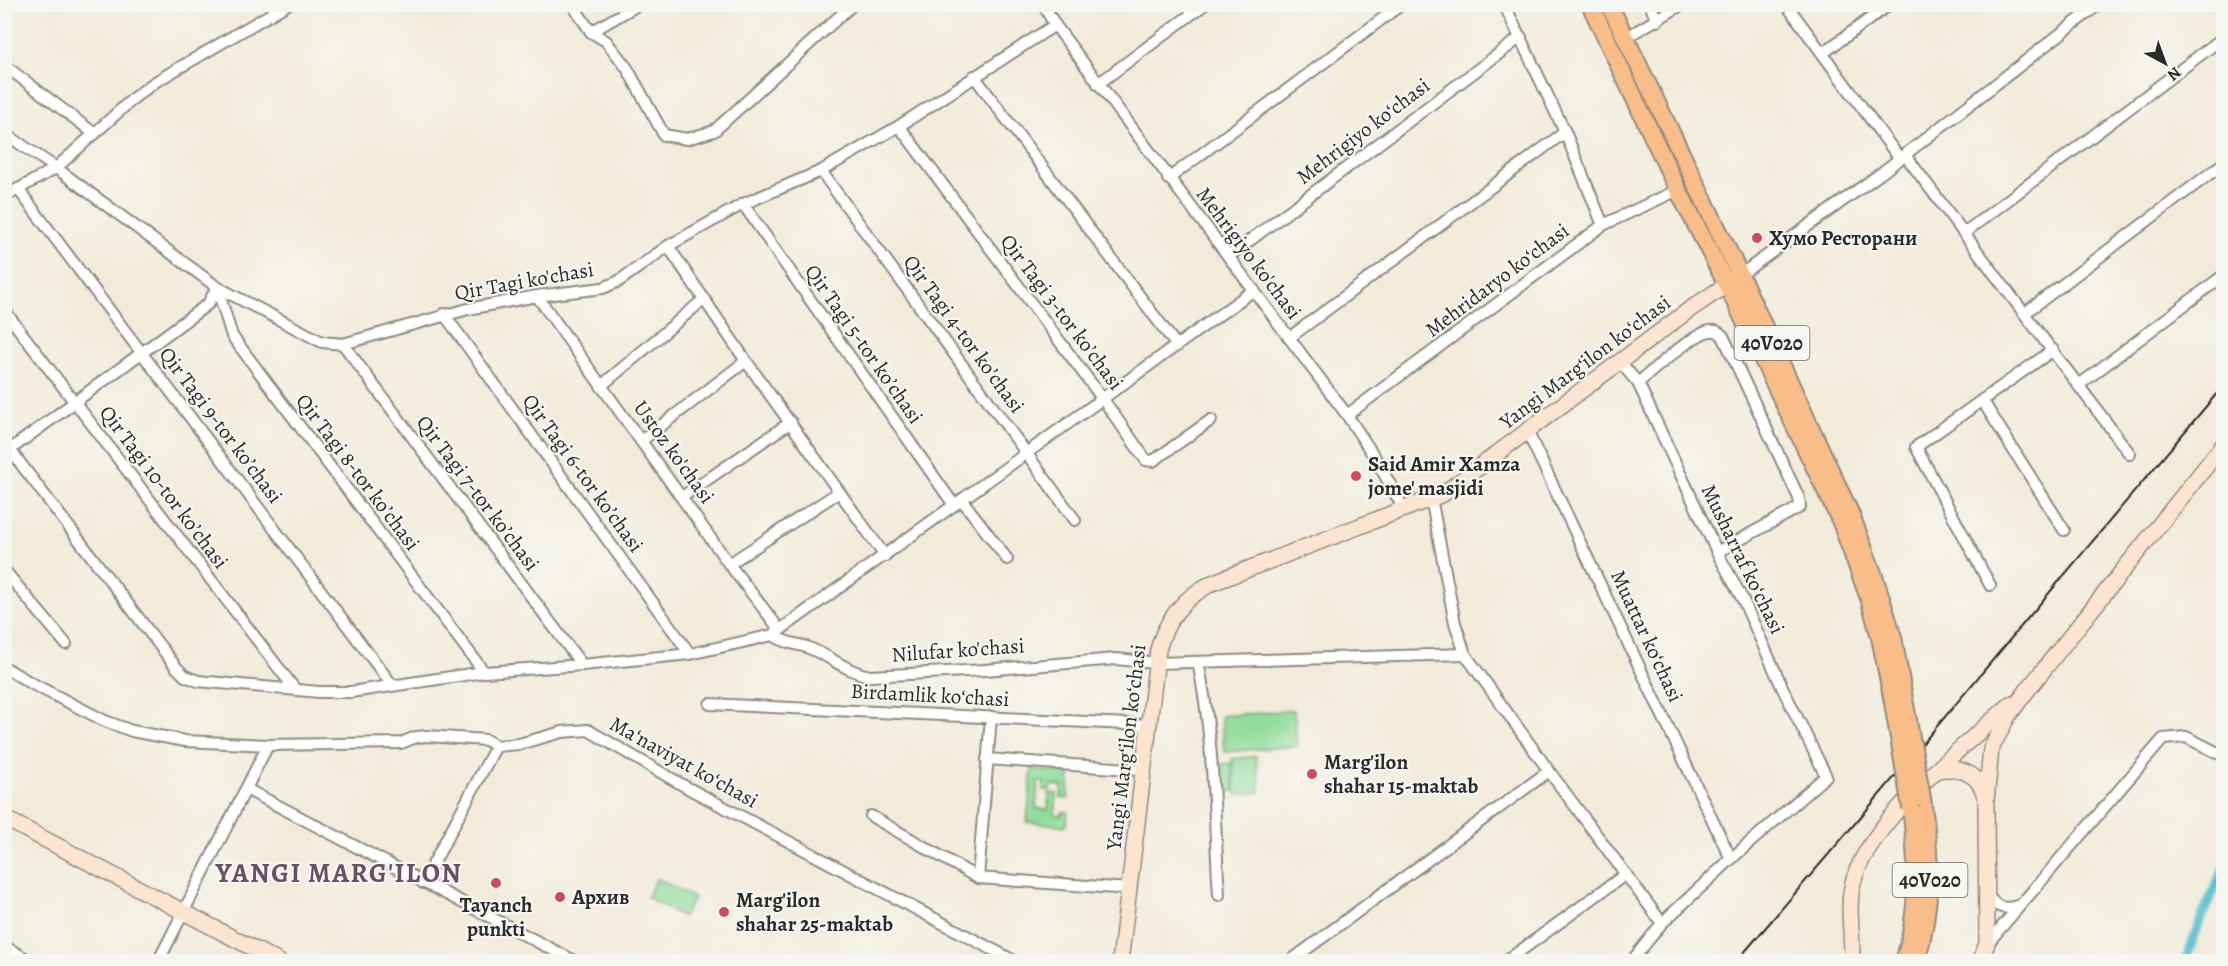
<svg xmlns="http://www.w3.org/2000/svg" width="2228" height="966" font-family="Alegreya,serif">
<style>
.green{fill:#90dd9b;stroke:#5e8463;stroke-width:1.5}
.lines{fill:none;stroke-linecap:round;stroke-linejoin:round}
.canal{stroke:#55c0d0;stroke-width:9}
.street-casing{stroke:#8e8b82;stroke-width:14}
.secondary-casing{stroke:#8e8b82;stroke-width:18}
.primary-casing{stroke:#8e8b82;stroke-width:20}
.street{stroke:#fff;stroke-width:10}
.secondary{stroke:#fce5d0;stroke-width:15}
.primary{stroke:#f8bd89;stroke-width:16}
.rail{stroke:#2b2b2b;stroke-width:2}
.primary-bridge-casing{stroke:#8e8b82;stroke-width:20;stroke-linecap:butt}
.primary-bridge{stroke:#f8bd89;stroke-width:16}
.poi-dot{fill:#d1495b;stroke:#f6f6f2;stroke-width:2}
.labels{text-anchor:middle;stroke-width:4.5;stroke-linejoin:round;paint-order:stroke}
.shield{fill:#f6f6f2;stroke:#686867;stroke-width:1.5}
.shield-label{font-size:20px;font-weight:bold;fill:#2b2b2b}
.street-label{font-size:21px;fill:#2b2b2b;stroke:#f6f6f2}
.poi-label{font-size:21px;font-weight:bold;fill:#2b2b2b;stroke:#f6f6f2;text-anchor:start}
.district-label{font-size:27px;font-weight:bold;letter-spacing:1.5px;fill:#665264;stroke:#f6f6f2}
</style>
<rect width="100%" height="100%" fill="#f6f6f2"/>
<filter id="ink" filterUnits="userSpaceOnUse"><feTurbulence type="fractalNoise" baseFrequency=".0167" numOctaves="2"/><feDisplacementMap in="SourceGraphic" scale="12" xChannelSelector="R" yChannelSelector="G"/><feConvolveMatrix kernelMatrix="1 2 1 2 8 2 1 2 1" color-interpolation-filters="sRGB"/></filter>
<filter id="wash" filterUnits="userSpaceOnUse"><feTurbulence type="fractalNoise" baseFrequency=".008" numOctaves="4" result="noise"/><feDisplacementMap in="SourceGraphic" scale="24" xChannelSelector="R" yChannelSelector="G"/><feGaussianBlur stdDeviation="1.35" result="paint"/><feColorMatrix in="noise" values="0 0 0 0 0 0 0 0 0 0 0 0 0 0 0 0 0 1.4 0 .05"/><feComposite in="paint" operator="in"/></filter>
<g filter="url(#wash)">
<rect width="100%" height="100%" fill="#f2ebd9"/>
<g class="green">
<path d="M1294,710L1297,746L1224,752L1221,716Z"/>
<path d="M1256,756L1260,792L1236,795L1232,759Z"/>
<path d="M1231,763L1234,791L1219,793L1216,765Z"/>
<path d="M1032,768L1070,774L1068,799L1061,798L1062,786L1051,785L1050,790H1043L1044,782H1038L1036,808L1048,810L1049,793L1057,794L1055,815L1061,816L1062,812H1068L1066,826L1027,822Z"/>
<path d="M657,878L694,898L683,917L647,897Z"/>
</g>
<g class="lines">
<path class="canal" d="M2185,962L2201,918L2224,869"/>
</g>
</g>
<g filter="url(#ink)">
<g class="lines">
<g class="street-casing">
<g id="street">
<path d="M572,4L591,32L606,41L627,68L664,135L687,139L714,131L853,4"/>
<path d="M1043,4L1055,25L1347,415L1374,456L1404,509"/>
<path d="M1504,4L1565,132L1603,225"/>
<path d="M1650,4L1657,21"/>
<path d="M1786,4L1900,159"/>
<path d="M591,32L639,4"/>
<path d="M1625,38L1683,4"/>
<path d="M1823,53L1890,4"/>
<path d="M4,65L95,134"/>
<path d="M974,76L1177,346"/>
<path d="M1098,84L1205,4"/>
<path d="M899,126L1102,398L1146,460L1153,461L1211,420"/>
<path d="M4,133L56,168L217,287L322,342L343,344L468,309L537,296L603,288L619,281L668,246L743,204L821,171L899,126L1055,25"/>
<path d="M1905,155L2130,454"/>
<path d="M821,171L1075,520"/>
<path d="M1168,179L1402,4"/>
<path d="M18,189L392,685"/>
<path d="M4,197L56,168L136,96L155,82L288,4"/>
<path d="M743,204L954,505"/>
<path d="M1964,233L2224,37"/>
<path d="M668,246L746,361L885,556"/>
<path d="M1229,256L1521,37"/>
<path d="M1740,275L1880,174L2099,4"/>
<path d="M217,287L232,336L484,672"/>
<path d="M537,296L729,564L780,630"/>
<path d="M4,310L294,688"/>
<path d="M2025,313L2224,163"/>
<path d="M444,314L690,654"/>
<path d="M1289,338L1565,132"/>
<path d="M343,344L582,665"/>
<path d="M1620,362L1638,383L1717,552L1743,600L1783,689L1826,776L1731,859L1662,923L1631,962"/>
<path d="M1638,383C1652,371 1694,333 1710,331C1716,330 1719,332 1723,336L1799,498L1800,507L1717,552"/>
<path d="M2079,385L2224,275"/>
<path d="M601,386L703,300"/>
<path d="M1982,400L2064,530"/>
<path d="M1347,415L1603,225L1678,190"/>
<path d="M1527,431L1731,859"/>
<path d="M641,441L746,361"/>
<path d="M4,442L176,667L185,676L198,681L319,692H351L484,672L582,665L690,654L773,635L1254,290"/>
<path d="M4,454L208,304L217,287"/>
<path d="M682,497L791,422"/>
<path d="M1431,498L1455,623L1465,654L1549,771L1662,923"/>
<path d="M962,500L1007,559"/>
<path d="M729,564L839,492"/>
<path d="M4,570L66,644"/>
<path d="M1990,585L1916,447L2053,350"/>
<path d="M773,635C785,644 796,643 809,648C832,657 845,671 870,676L985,670L1116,659L1156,663L1465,654"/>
<path d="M1198,662C1214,738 1214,817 1219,895"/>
<path d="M4,667L31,683L105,721L132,731L185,741L268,745L401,743L416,737L427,736L486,740L496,746L519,744L562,732L588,730L686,787L1016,962"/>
<path d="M710,704L1148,725"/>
<path d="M991,717L978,878L1129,889"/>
<path d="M987,759L1143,770"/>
<path d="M246,789L576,962"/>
<path d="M871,816L978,878"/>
<path d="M423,883L496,746"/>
<path d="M1986,893C1995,906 2002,911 2017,906"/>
<path d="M1987,944L2163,739L2186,737L2224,756"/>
<path d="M4,946L32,962"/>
<path d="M158,962L268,745"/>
<path d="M1289,962L1549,771"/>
<path d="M1505,962L1626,874"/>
</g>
</g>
<g class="secondary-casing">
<g id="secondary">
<path d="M1937,770C1959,766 1980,773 1985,797"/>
<path d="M4,818L279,962"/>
<path d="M1120,962L1158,650C1166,619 1183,598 1212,583L1443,494L1689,310L1735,279"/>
<path d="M1852,962C1853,936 1846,903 1854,879C1873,817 1963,747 2011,704"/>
<path d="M1979,962L1987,944L1986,801L1991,749L2008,716L2029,688L2224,444"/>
</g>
</g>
<g class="primary-casing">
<g id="primary">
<path d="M1590,4L1678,190L1727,285L1841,522L1870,601L1880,637L1892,697"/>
<path d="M1609,4L1740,275L1851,515L1874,576L1893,637L1903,693"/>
<path d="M1904,962C1920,910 1918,861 1911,808"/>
<path d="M1916,962C1933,902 1931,859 1922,798"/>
</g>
</g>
<use href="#street" class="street"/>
<use href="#secondary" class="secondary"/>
<use href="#primary" class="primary"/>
<path class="rail" d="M1736,962L1870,806L2224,385"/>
<g class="primary-bridge-casing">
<g id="primary-bridge">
<path d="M1903,693L1922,798"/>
<path d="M1892,697L1911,808"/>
</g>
</g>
<use href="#primary-bridge" class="primary-bridge"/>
</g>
</g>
<g class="poi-dot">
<circle cx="1757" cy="238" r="6"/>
<circle cx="1356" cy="476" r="6"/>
<circle cx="1312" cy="774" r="6"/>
<circle cx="496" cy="883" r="6"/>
<circle cx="560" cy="897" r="6"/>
<circle cx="724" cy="912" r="6"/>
</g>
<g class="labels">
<g class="shield">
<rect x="1734.5" y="326" width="75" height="34" rx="4.5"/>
<rect x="1892.5" y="863" width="75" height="34" rx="4.5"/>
</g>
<g class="shield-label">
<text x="1772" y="350">40V020</text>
<text x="1930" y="887">40V020</text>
</g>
<g class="street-label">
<text transform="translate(1363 131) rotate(-37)" y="7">Mehrigiyo koʻchasi</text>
<text transform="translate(1249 253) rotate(53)" y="7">Mehrigiyo ko'chasi</text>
<text transform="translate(1497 280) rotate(-37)" y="7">Mehridaryo koʻchasi</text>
<text transform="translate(524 281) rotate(-10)" y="7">Qir Tagi ko'chasi</text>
<text transform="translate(1062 312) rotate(53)" y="7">Qir Tagi 3-tor koʼchasi</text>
<text transform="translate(964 334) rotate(54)" y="7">Qir Tagi 4-tor koʼchasi</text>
<text transform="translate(864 344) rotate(55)" y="7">Qir Tagi 5-tor koʼchasi</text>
<text transform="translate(1585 362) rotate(-37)" y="7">Yangi Margʻilon koʻchasi</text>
<text transform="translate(221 425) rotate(53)" y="7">Qir Tagi 9-tor koʼchasi</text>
<text transform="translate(674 452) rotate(54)" y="7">Ustoz ko'chasi</text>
<text transform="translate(358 472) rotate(53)" y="7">Qir Tagi 8-tor koʼchasi</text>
<text transform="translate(583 473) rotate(54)" y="7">Qir Tagi 6-tor koʼchasi</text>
<text transform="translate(164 487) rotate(53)" y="7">Qir Tagi 10-tor koʼchasi</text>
<text transform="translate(478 493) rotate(53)" y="7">Qir Tagi 7-tor koʼchasi</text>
<text transform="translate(1743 559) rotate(64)" y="7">Musharraf koʻchasi</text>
<text transform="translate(1647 636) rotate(65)" y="7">Muattar koʻchasi</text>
<text transform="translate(958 650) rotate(-4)" y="7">Nilufar ko'chasi</text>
<text transform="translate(930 695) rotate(3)" y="7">Birdamlik koʻchasi</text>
<text transform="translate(1126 747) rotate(-83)" y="7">Yangi Margʻilon koʻchasi</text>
<text transform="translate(684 762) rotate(29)" y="7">Maʻnaviyat koʻchasi</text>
</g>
<g class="poi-label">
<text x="1769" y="245">Хумо Ресторани</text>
<text x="1368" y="471">Said Amir Xamza<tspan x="1368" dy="24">jome' masjidi</tspan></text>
<text x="1324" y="769">Marg'ilon<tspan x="1324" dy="24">shahar 15-maktab</tspan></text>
<text x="572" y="904">Архив</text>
<text x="736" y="907">Marg'ilon<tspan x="736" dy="24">shahar 25-maktab</tspan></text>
<text x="496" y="912" text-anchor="middle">Tayanch<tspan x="496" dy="24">punkti</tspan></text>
</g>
<g class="district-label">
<text x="339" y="882">YANGI MARG'ILON</text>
</g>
</g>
<rect width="2228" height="966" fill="none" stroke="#f6f6f2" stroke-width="24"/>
<g transform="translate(2165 63) rotate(139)" stroke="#f6f6f2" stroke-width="4.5" paint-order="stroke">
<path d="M0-4.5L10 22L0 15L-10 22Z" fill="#2b2b2b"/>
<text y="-9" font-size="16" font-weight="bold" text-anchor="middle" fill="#2b2b2b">N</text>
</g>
</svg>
